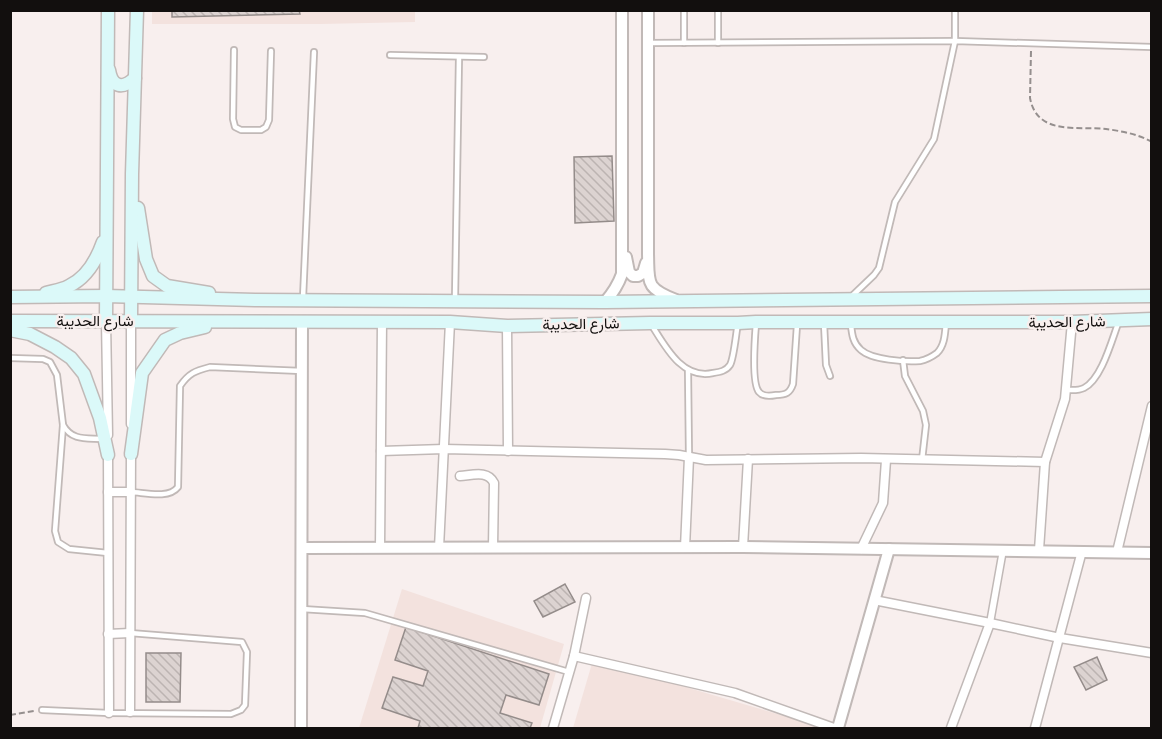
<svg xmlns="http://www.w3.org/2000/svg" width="1162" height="739" font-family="'Titillium Web',Vazirmatn,sans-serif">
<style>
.built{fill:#f3e2de}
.building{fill:url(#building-back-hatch);stroke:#948c8a;stroke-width:1.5}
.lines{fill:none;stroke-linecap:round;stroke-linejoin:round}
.service-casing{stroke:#c1b9b7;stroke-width:8}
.pedestrian-casing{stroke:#c1b9b7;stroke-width:9}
.minor-casing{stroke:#c1b9b7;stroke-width:11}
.tertiary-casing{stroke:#c1b9b7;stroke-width:14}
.secondary-casing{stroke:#c1b9b7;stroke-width:15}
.path{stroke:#958f8e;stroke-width:2;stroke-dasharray:6 3;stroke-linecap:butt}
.service{stroke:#fff;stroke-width:4.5}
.pedestrian{stroke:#fff;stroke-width:6}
.minor{stroke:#fff;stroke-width:8}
.tertiary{stroke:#fff;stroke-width:10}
.secondary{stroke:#dbf9f9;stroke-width:12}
.labels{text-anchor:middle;stroke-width:5;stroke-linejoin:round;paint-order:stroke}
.street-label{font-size:15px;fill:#120f0e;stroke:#f8efee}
</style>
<defs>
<pattern id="building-back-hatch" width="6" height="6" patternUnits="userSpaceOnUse" patternTransform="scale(1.5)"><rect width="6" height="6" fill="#dcd3d1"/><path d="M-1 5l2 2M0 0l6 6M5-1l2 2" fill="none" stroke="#bcb4b2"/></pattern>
</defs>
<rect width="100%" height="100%" fill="#f8efee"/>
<g class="built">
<path d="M415,10V22L321,24H152V11Z"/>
<path d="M402,589L564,644L540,728H359Z"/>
<path d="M593,660L825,728H573Z"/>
</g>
<g class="building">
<path d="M172,10H299L300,14L172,17Z"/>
<path d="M612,156L614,221L575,223L574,157Z"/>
<path d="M565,584L575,602L543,617L534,601Z"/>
<path d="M406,627L549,674L539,705L506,695L500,713L532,723L530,728H418L420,721L382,708L393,677L423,686L428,671L395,660Z"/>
<path d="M146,653H181L180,702H146Z"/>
<path d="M1097,657L1107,680L1086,690L1074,667Z"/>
</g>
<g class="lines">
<g class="service-casing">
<g id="service">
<path d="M684,10V43"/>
<path d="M648,43L955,41L1152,47"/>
<path d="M718,43V10"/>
<path d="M234,50L233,119L235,127L241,130H261L266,127L269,120L271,51"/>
<path d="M390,55L484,57"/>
<path d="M852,296L874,275L879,268L895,202L934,139L955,41V10"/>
<path d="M303,298L314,52"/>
<path d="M455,299L459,57"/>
<path d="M756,323C755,336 751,383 759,392C763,397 771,396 776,395C786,395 790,393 793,384L797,325"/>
<path d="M824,323L826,365L830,376"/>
<path d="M651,324C665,346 682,380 713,373C720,372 726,371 730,365C734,358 736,333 738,323"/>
<path d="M851,325C852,335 853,343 861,350C872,360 905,362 920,361C925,360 933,356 937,353C945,345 945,333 946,322"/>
<path d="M10,358L43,359L50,362L57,375L63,425C72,441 86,438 102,439"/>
<path d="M903,360L905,376L923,411L926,425L922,460"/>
<path d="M688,370L689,457"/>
<path d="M1066,390C1072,390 1078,391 1084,388C1102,379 1112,339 1119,321"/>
<path d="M63,425L55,531L58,542L69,549L108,553"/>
<path d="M132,492C146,493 169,499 178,487L180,386C189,373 195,371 210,367L302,371"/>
<path d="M302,609L365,613L569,672"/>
<path d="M42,710L109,713L231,714L241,710L245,705L247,652L242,642L130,633"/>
</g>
</g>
<g class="pedestrian-casing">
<path id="pedestrian" d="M990,623L1003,550"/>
</g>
<g class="minor-casing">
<g id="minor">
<path d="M106,321L108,435"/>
<path d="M507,326L508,451"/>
<path d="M131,424V321"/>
<path d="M108,451L109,713"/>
<path d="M381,451L444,449L665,454L679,455L706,460L861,458L1045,462"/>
<path d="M460,476C473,475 488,470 494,483L493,548"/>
<path d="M108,492H131"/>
<path d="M743,547L748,459"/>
<path d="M380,548L382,322"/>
<path d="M439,548L450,322"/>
<path d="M685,548L689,457"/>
<path d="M861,549L883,503L886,460"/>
<path d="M1039,550L1045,462L1065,399L1072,322"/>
<path d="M1117,552L1152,406"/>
<path d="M874,600L990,623L1060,638L1152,653"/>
<path d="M108,634L130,633"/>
<path d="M574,656L735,693L834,728"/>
<path d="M130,712L131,449"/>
<path d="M553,728L574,656L586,598"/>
<path d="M951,728L990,623"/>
<path d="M1035,728L1082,551"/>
</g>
</g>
<g class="tertiary-casing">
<g id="tertiary">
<path d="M648,10V254C649,283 645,288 676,300"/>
<path d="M626,257L629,272L633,276H638L643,273L646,263"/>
<path d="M605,302C613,293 618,285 622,274V10"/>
<path d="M302,548L743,547L1152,553"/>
<path d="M301,728L302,322"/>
<path d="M838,728L889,549"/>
</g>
</g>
<g class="secondary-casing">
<g id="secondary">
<path d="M109,70C112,88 123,89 135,78"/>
<path d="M138,208L146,259L153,276L167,286L209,293"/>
<path d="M46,293C53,291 62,290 69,286C86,278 97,259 103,242"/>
<path d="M10,297L106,296L255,300L605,302L1152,296"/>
<path d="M10,321L450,322L507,326L650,323H738L756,322H1072L1152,319"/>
<path d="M106,321L108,10"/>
<path d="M131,321L132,174L137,10"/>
<path d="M10,330L30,334L55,347L71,358L84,374L100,418L108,455"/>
<path d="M131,454L142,373L165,340L180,333L205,327"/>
</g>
</g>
<g class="path">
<path d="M1031,51L1030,98C1037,136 1078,126 1106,129C1121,131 1138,134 1152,142"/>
<path d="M10,715L34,711"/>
</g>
<use href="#service" class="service"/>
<use href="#pedestrian" class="pedestrian"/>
<use href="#minor" class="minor"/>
<use href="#tertiary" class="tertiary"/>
<use href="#secondary" class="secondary"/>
</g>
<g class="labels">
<g class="street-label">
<text x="95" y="326">شارع الحديبة</text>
<text transform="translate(1067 322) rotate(-1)" y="5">شارع الحديبة</text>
<text transform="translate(581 324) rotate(-1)" y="5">شارع الحديبة</text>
</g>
</g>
<rect width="1162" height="739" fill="none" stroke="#120f0e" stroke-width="24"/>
</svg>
